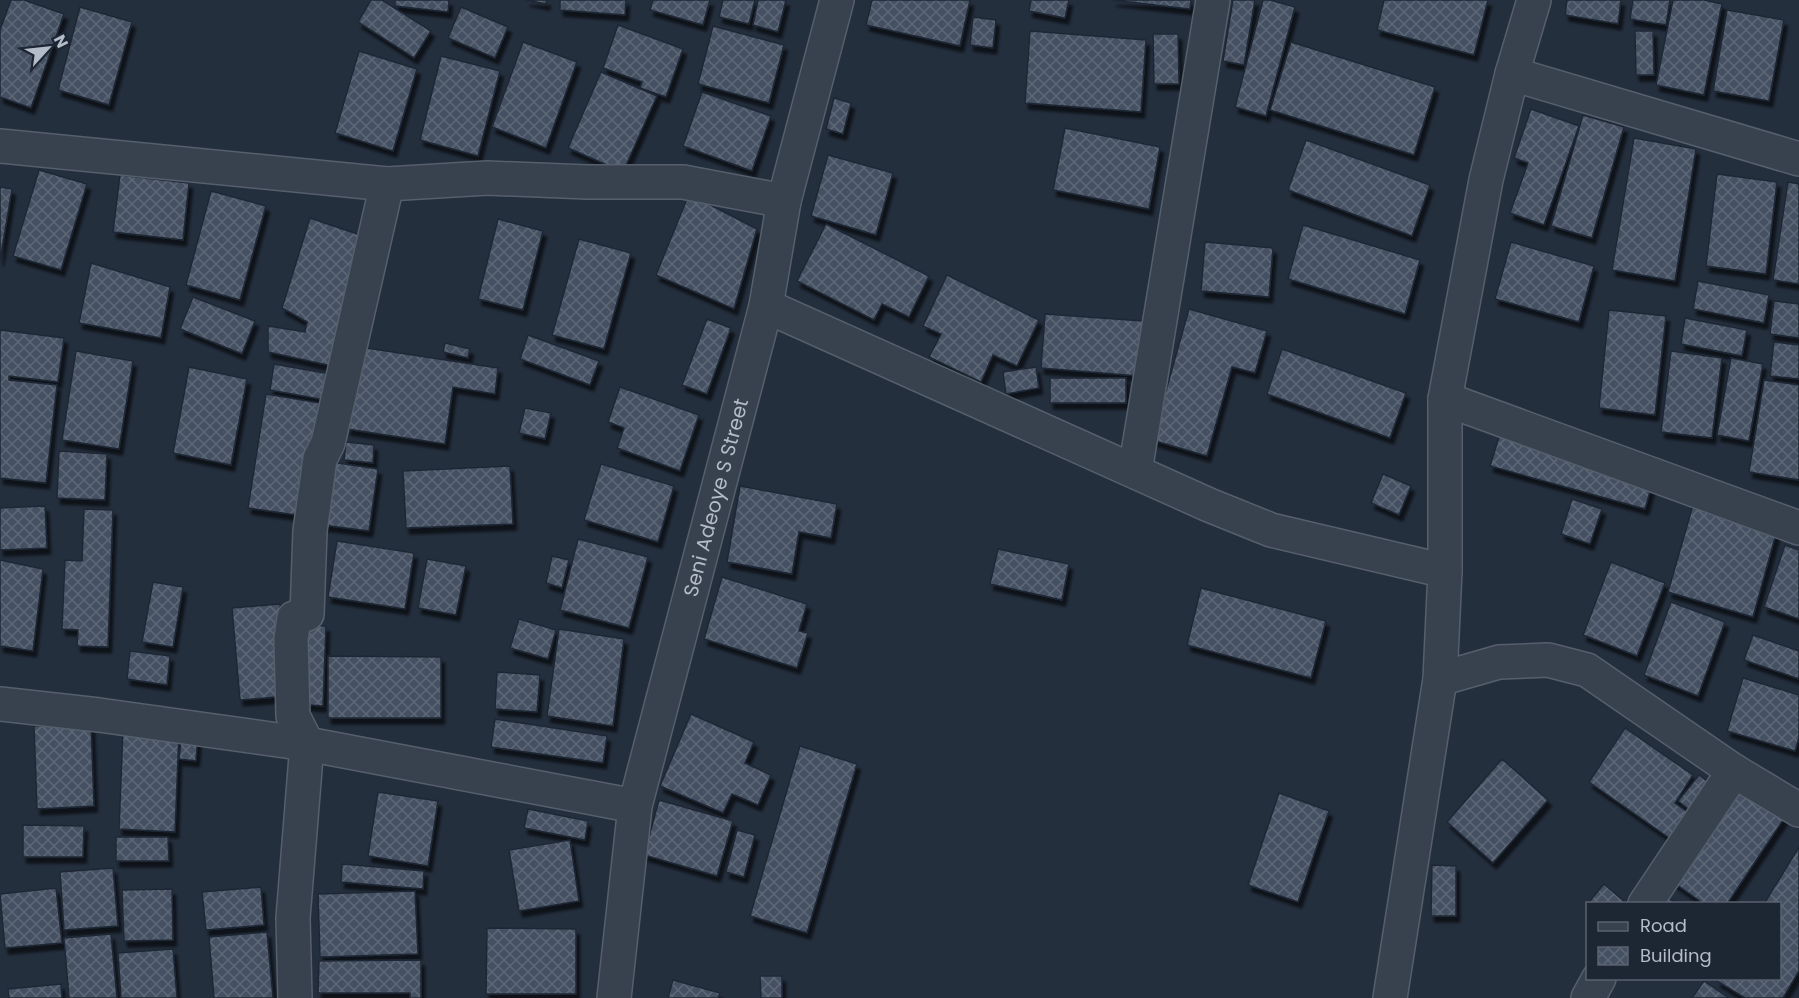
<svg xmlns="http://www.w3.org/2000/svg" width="1799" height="998" font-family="Poppins,sans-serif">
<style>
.building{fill:url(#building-cross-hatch);stroke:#1f2835;stroke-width:1.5;filter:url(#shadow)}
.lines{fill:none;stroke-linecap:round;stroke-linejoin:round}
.minor-casing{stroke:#565f6c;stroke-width:36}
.minor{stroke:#38414e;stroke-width:33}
.labels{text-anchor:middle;stroke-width:4.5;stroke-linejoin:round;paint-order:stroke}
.street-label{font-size:20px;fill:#b4bcc9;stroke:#1d2633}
</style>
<defs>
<pattern id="building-cross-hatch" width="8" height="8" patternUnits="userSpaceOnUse" patternTransform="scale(1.5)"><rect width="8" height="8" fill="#455162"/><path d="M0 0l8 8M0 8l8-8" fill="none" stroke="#5d6877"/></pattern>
<filter id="shadow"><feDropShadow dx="3.5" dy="6" stdDeviation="1.5" flood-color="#0009"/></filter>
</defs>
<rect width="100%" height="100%" fill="#242f3e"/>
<g class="building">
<path d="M11,0H24L64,14L31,108L0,97V30Z"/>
<path d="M371,0H382L431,31L414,58L358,22Z"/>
<path d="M395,0H449L448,12L395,6Z"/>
<path d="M526,0H547L546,4Z"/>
<path d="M560,0H626L625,15L560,10Z"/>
<path d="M653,0H710L703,25L650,10Z"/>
<path d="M723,0H755L749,24L719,17Z"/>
<path d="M758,0H786L778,32L753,25Z"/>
<path d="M872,0H970L960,46L866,25Z"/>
<path d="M1031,0H1069L1065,18L1029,11Z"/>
<path d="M1112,0H1191L1190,9Z"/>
<path d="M1233,0H1255L1244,65L1223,61Z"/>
<path d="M1263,0H1270L1295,7L1266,116L1235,107Z"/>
<path d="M1384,0H1488L1474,55L1377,30Z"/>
<path d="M1567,0H1621L1618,24L1565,15Z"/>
<path d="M1633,0H1670L1666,25L1630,19Z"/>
<path d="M1673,0H1704L1722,4L1704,95L1656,85Z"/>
<path d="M80,7L132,22L109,105L58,90Z"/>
<path d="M461,7L508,27L495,58L448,38Z"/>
<path d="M1727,10L1784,20L1769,101L1713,91Z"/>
<path d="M973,17L996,20L993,48L970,45Z"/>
<path d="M618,25L683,49L666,97L640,88L642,82L603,68Z"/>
<path d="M713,26L784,45L769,103L698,84Z"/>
<path d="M1030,31L1146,40L1141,112L1025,103Z"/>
<path d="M1635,31H1653L1654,75H1636Z"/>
<path d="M1153,34H1178L1179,84H1154Z"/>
<path d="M523,42L577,62L546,148L492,127Z"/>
<path d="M1291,42L1435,87L1414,155L1270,110Z"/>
<path d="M359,51L417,69L393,151L335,133Z"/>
<path d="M441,56L500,71L478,156L420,140Z"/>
<path d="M601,72L657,96L623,172L568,148Z"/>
<path d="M702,92L771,116L752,171L683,146Z"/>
<path d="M834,98L851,103L843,134L826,129Z"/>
<path d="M1531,109L1579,126L1544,225L1510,213L1528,163L1514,158Z"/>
<path d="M1583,115L1624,127L1592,238L1551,226Z"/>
<path d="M1065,128L1160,147L1149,209L1053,190Z"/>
<path d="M1634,138L1696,149L1675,281L1612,270Z"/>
<path d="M1306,140L1430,185L1412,236L1288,190Z"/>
<path d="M828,155L893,173L876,235L811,216Z"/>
<path d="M39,170L87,184L61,270L13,256Z"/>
<path d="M1717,174L1777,182L1766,274L1706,266Z"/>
<path d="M120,175L189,183L183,240L113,232Z"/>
<path d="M1788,182L1799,184V284L1773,280Z"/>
<path d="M0,187L12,189L0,261Z"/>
<path d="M211,191L266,206L240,300L186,285Z"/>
<path d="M689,194L757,229L734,309L656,275Z"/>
<path d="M310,218L366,237L332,366L268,352V326L305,332L307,322L282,308Z"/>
<path d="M498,219L543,231L523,310L478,299Z"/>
<path d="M826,224L929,276L909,317L882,304L874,320L797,281Z"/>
<path d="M1303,225L1420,260L1405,314L1288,279Z"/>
<path d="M579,239L631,253L604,349L552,335Z"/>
<path d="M1205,242L1273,248L1269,297L1201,291Z"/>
<path d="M1511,242L1594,266L1579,322L1495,299Z"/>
<path d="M91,263L170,287L161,338L79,323Z"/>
<path d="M947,275L1039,320L1017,366L993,355L981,382L929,357L941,334L923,326Z"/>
<path d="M1698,281L1769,295L1764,323L1693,309Z"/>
<path d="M193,297L255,321L242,354L180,329Z"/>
<path d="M1774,301L1799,304V338L1770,334Z"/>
<path d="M1189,309L1267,331L1255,373L1232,367L1207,456L1152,440Z"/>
<path d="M1609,310L1666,316L1655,415L1599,408Z"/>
<path d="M1045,314L1143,321L1139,376L1041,368Z"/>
<path d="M1685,318L1747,330L1742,356L1681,344Z"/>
<path d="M707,319L731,328L707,394L682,385Z"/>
<path d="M0,330L64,338L58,382L9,376V380L57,385L46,483L0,478Z"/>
<path d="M528,335L599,361L590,385L520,359Z"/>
<path d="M1774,342L1799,345V379L1770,376Z"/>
<path d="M445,343L470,349L468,358L443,352Z"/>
<path d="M360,347L498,368L495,394L453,387L445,444L347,429Z"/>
<path d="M1282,349L1406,393L1390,438L1267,394Z"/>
<path d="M76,351L133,361L119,449L62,440Z"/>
<path d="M1671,351L1722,358L1712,438L1661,432Z"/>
<path d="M1731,358L1763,364L1749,441L1717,435Z"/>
<path d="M274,364L330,374L325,400L270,390Z"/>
<path d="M189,367L247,379L231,465L173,453Z"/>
<path d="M1036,367L1039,388L1006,394L1003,372Z"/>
<rect x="1050" y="378" width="76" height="25"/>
<path d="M1764,380L1799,385V480L1749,472Z"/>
<path d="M620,387L699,415L680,471L617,448L624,428L608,422Z"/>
<path d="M266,394L320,403L303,516L248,508Z"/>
<path d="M525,408L551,413L545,439L519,433Z"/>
<path d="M1500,434L1654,477L1645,509L1490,466Z"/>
<path d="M346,442L374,445L373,463L344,460Z"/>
<path d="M59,451L107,454L105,500L57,498Z"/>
<path d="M324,461L378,469L369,531L315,524Z"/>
<path d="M601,464L674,486L658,542L584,520Z"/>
<path d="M510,466L513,524L406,528L403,471Z"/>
<path d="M1383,474L1411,486L1399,515L1371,503Z"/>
<path d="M740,486L837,504L831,538L799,532L792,574L727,562Z"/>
<path d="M1695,498L1779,523L1753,617L1668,592Z"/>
<path d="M1572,499L1602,509L1590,544L1561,534Z"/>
<path d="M45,506L47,548L0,550V508Z"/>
<path d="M84,509L113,510L108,647L77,646L78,630L62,629L65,560L82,561Z"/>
<path d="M578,539L648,557L629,628L560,610Z"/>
<path d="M337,541L414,553L405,609L328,597Z"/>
<path d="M1785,545L1799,550V619L1764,607Z"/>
<path d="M998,549L1069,564L1062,600L990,584Z"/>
<path d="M552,556L569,560L562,588L546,583Z"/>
<path d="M427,559L466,566L456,615L418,608Z"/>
<path d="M0,560L43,569L33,651L0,646Z"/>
<path d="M1611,562L1665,583L1637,656L1583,635Z"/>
<path d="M722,577L807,604L799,631L808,633L797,668L704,639Z"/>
<path d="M153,582L183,587L173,647L142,642Z"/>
<path d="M1201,588L1326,621L1311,678L1187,645Z"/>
<path d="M1671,602L1725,622L1698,696L1644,675Z"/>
<path d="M280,604L288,696L240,700L232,608Z"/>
<path d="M519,619L556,630L548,659L510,648Z"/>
<path d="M300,625L326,626L323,706L297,704Z"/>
<path d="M559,629L624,639L613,726L547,716Z"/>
<path d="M1753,635L1799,651V679L1744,660Z"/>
<path d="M130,651L170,656L167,685L127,679Z"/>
<path d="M328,656L441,657V718H328Z"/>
<path d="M497,672L540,675L537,712L495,709Z"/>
<path d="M1743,678L1799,695V738L1795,751L1727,731Z"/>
<path d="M691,714L754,742L745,763L771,775L758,805L732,794L723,813L660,786Z"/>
<path d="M495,719L607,736L603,763L491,747Z"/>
<path d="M91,724L94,806L37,809L34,726Z"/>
<path d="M1625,728L1693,775L1675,803L1693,816L1675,842L1589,782Z"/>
<path d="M123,729L179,732L175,832L119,829Z"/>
<path d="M182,732L198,733L196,761L179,759Z"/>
<path d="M800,746L857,764L807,933L750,916Z"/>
<path d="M1502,759L1548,800L1493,863L1447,822Z"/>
<path d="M1699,775L1717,789L1696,815L1678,801Z"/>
<path d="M1740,786L1785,817L1727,904H1704L1673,882Z"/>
<path d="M378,792L438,801L428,866L368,856Z"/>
<path d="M1279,793L1329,811L1298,902L1248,885Z"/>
<path d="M659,800L733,821L717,876L644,855Z"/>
<path d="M528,809L588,821L585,840L524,828Z"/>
<path d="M23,825L84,826L83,857H23Z"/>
<path d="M737,830L755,835L744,877L726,872Z"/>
<path d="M116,837H168L169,861H116Z"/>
<path d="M570,840L579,901L519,911L509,850Z"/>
<path d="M1799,847V971L1783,998H1745L1717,981L1719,978H1780V904H1764Z"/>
<path d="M342,864L424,871L423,889L341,882Z"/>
<path d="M1432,865L1456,866V916H1431Z"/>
<path d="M113,868L118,926L64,930L60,872Z"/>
<path d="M1604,884L1627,904H1590L1589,902Z"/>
<path d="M261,887L264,925L206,930L202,892Z"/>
<path d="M56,888L62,943L5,948L0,894Z"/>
<path d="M172,889L173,940L124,941L122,890Z"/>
<path d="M415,891L418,954L320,957L318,894Z"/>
<path d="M1660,894L1679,904H1655Z"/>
<path d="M487,928L576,929V994H486Z"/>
<path d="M267,932L273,998H214L209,937Z"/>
<path d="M111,934L117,998H69L64,938Z"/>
<path d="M173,949L177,998H121L118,953Z"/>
<path d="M421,960V998H410V993H318L319,961Z"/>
<path d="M760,976H782V998H761Z"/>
<path d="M673,980L720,993L718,998H668Z"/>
<path d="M1704,981L1729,998H1692Z"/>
<path d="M61,984L62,998H9L8,989Z"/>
</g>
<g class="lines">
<g class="minor-casing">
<g id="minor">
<path d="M1512,74L1799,159"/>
<path d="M0,146L387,184L487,178L587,182H683L784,201"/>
<path d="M766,306L1209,505L1271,530L1445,571"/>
<path d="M1445,399L1799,528"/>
<path d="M1135,471L1213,0"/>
<path d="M1440,679L1499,662L1548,660L1587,670L1734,771L1799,810"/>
<path d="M0,704L99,715L307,744L635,806"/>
<path d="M1645,904L1734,771"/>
<path d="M295,998L293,918L307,744L293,716L291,639L294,618L307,614L310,531L320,459L328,443L387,184"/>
<path id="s1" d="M614,998L635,806L766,306L784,201L837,0"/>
<path d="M1390,998L1440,679L1445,571V399L1486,180L1512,74L1534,0"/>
<path d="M1588,998L1599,978"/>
</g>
</g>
<use href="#minor" class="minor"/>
</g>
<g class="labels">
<g class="street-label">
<text dy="7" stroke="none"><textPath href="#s1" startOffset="512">Seni Adeoye S Street</textPath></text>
</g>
</g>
<rect x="1586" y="902" width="195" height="78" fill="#1d2633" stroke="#59626f" stroke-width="1.5"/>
<rect x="1598" y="922" width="30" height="9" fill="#38414e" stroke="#59626f" stroke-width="1.5"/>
<text x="1640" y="932" font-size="18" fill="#b4bcc9">Road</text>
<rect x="1598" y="947" width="30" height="18" fill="url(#building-cross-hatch)" stroke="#59626f" stroke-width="1.5"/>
<text x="1640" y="962" font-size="18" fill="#b4bcc9">Building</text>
<g transform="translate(48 48) rotate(63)" stroke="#1d2633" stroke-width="4.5" paint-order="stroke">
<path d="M0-4.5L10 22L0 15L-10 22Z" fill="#b4bcc9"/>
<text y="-9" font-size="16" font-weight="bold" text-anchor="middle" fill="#b4bcc9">N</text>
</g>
</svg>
